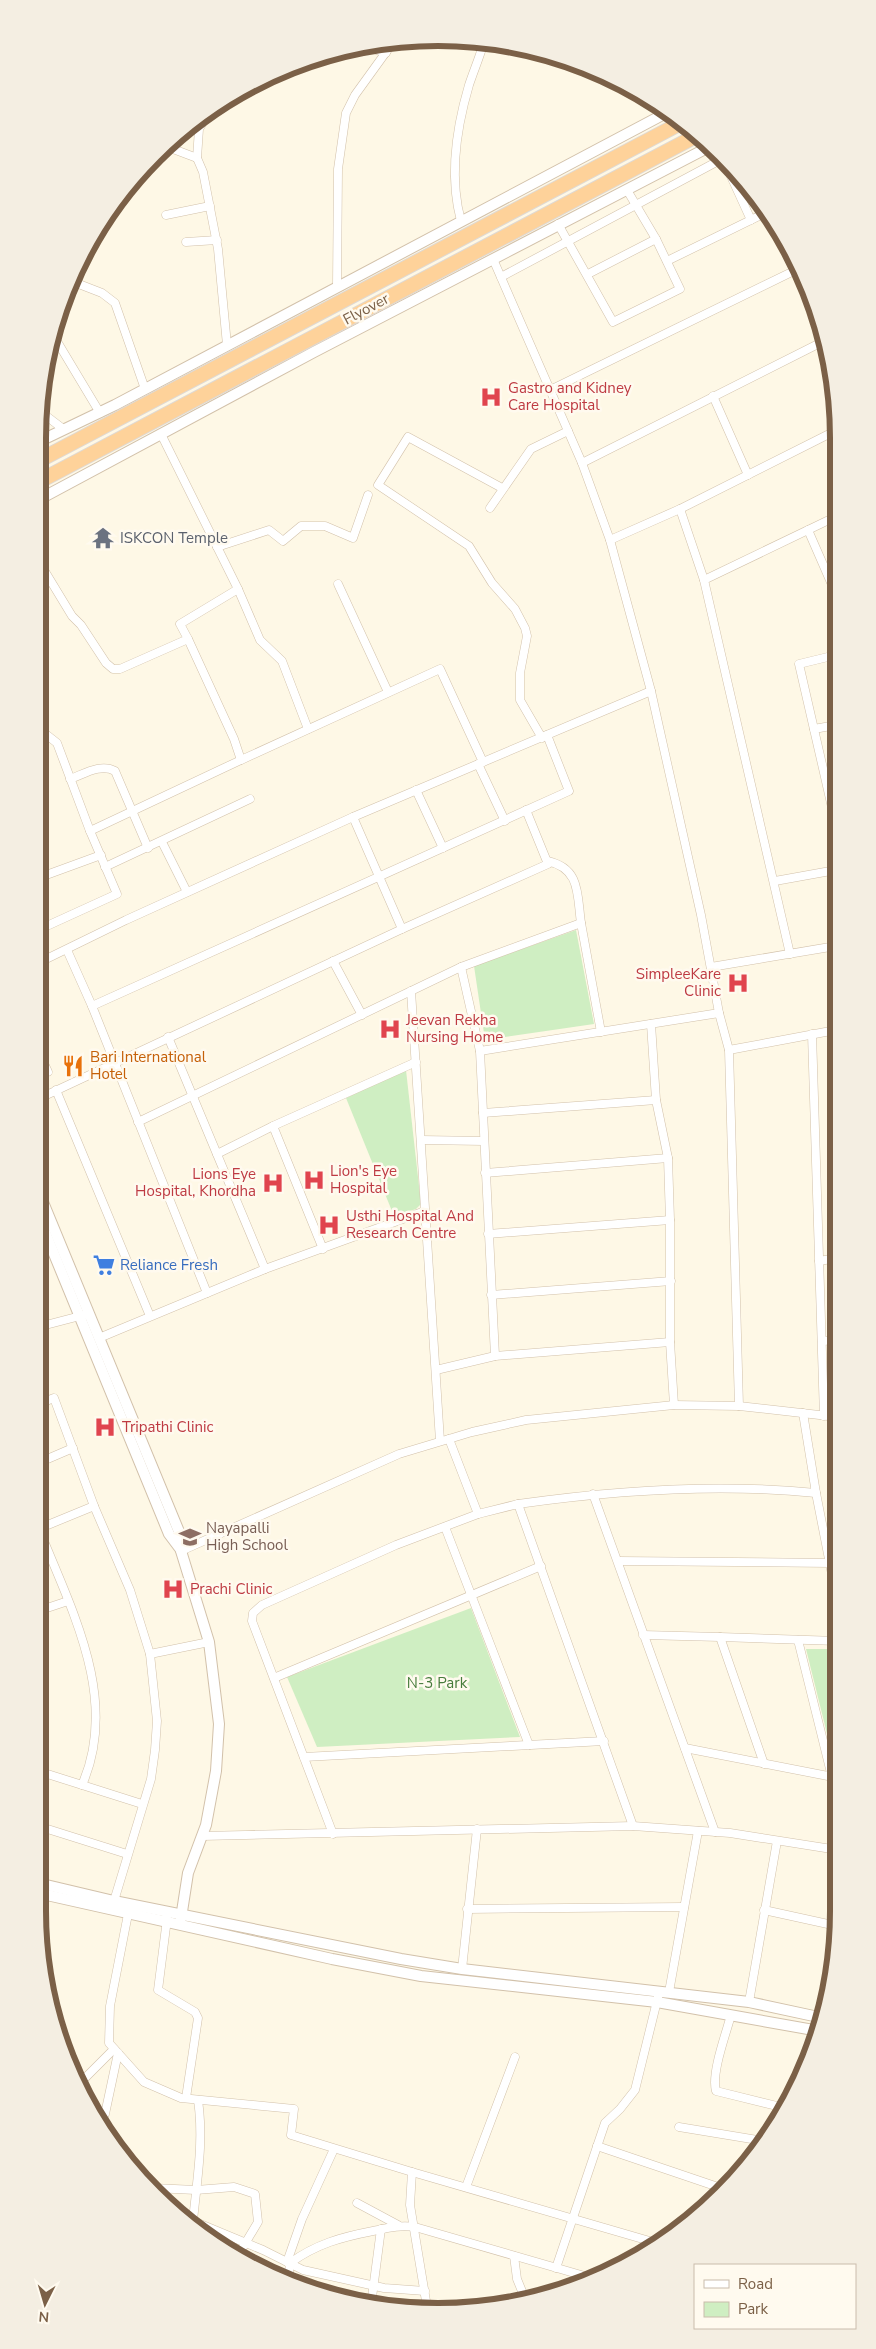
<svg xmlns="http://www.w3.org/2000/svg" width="876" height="2349" font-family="'Nunito Sans',sans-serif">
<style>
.green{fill:#cfeec2}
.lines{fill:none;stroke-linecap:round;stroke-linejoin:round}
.minor-casing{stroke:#d2c1aa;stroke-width:9}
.tertiary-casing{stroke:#d2c1aa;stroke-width:12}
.trunk-casing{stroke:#dfd9d3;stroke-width:16}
.minor{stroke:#fff;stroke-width:8}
.tertiary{stroke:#fff;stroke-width:10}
.trunk{stroke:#fed29a;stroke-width:14}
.labels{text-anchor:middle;stroke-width:5;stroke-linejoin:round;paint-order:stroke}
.street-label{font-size:15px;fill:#7b6047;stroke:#fffaef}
.health-label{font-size:15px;fill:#be3a42;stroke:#fffaef;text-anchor:start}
.worship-label{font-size:15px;fill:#5b616d;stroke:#fffaef;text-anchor:start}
.food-label{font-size:15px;fill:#c56008;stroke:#fffaef;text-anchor:start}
.shop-label{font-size:15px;fill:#366cbe;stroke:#fffaef;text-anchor:start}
.education-label{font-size:15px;fill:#785e54;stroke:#fffaef;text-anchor:start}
.park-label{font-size:15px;fill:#477c3c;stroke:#fffaef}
.rim{fill:none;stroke:#7b6047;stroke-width:6}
</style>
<rect width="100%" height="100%" fill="#fef8e6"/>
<g class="green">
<path d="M576,930L594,1024L485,1040L474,966Z"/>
<path d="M406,1070L421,1204L416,1209L394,1216L346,1098Z"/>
<path d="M471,1608L520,1737L317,1747L287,1677Z"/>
<path d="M806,1649H838V1771L836,1770Z"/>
</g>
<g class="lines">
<g class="minor-casing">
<g id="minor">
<path d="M364,46L386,53"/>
<path d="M209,112L199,129L197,158L203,172L218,249L227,345"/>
<path d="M165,146L197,158"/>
<path d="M724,161L751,220"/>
<path d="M166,215L210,206"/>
<path d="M461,221C449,177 456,129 469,85C474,70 480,56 484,42"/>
<path d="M558,224L613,322L680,289L656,239L627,190"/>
<path d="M186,242L217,240"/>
<path d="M667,261L765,213"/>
<path d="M588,274L656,239"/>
<path d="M501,277L722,159"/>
<path d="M71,281L102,293L115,303L145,389"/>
<path d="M337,287L338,169L346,113L355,95L394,41"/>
<path d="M52,333L100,413"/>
<path d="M550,390L800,268"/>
<path d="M713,396L748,475"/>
<path d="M41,412L62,428"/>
<path d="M582,463L822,342"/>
<path d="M502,488L408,437L378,485L469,546L492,583L515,609L525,628L527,636L520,673V700L542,738"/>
<path d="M490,508L531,449L568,431"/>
<path d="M680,509L704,580L790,954"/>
<path d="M808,530L836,594"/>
<path d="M610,540L680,509L835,431"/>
<path d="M217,547L269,530L283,541L301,526H325L353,538L368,495"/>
<path d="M38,560L72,616L81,625L106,663L113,669H120L188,639L180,624L238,589L161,434"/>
<path d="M704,580L835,517"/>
<path d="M338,584L388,692"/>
<path d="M238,589L260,640L282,661L308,729"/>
<path d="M188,639L234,739L241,760L440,669L483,762"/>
<path d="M836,655L799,664L836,825"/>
<path d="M814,729L836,725"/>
<path d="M38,734L43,732L57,743L90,831L241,760"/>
<path d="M478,764L505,821"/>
<path d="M70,779C84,774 101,763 115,771L148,848"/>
<path d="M416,790L443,848"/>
<path d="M353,817L402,929"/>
<path d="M162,842L187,892"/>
<path d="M547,861C581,868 577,895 581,923"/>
<path d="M38,862L43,876"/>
<path d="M105,867L250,799"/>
<path d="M38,878L101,855"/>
<path d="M775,881L836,870"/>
<path d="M38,930L117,894L90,831"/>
<path d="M67,950L92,1006L207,1293"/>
<path d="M333,961L362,1015"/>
<path d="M38,963L126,920L353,817L651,691"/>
<path d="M461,967L581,923L601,1032"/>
<path d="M711,967L836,946"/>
<path d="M411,991L440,1441"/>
<path d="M92,1006L569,791L547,735"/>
<path d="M719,1013L729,1050L739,1406"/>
<path d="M651,1024L656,1100L668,1158L670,1220V1342L674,1405"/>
<path d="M812,1034L824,1416"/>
<path d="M168,1037L265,1269"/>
<path d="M729,1050L836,1030"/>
<path d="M38,1051L48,1072"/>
<path d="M480,1051L495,1356"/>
<path d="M56,1090L150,1316"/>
<path d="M38,1099L402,929L548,864L526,810"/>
<path d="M483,1113L656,1100"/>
<path d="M138,1122L461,967L480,1051L719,1013L701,915L651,691L610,540L582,463L493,259"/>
<path d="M273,1126L416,1062"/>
<path d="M421,1140L484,1141"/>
<path d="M217,1154L273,1126L323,1249"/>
<path d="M485,1173L668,1158"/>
<path d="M488,1234L670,1220"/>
<path d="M819,1261L837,1258"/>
<path d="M491,1295L671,1281"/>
<path d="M38,1327L84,1315"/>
<path d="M99,1338L265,1269L425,1211"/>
<path d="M822,1341L837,1340"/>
<path d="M436,1370L495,1356L670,1342"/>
<path d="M38,1404L54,1398L94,1506L130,1590L150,1654L157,1721L155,1750L151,1779L114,1901"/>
<path d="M38,1463L73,1448"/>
<path d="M816,1493L838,1605"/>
<path d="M593,1494L715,1832"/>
<path d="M518,1504C617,1490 716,1483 816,1493L803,1413"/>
<path d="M478,1514L518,1504L633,1826"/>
<path d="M445,1527L529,1745"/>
<path d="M38,1529L94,1506"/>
<path d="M39,1529C71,1609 120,1699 82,1785"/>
<path d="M181,1551L399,1454L472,1432L526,1420L674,1405L739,1406L837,1417"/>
<path d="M618,1561L831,1563"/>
<path d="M38,1611L68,1601"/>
<path d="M643,1635L720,1637"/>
<path d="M798,1640L832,1777"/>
<path d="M150,1654L209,1642"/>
<path d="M274,1678L541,1566"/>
<path d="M685,1748L838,1778"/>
<path d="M304,1757L604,1741"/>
<path d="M764,1764L720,1637L838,1641"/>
<path d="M38,1771L142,1804"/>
<path d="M38,1826L127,1854"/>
<path d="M333,1834L252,1621L253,1613L262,1605L396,1545L478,1514L449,1439"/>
<path d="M202,1836L633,1826L730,1833L838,1850"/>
<path d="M129,1909L110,2006L109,2043L144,2082L181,2098L294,2109L291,2135L412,2172L410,2205L427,2307"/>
<path d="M467,1909L684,1907"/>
<path d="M764,1910L837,1926"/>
<path d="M167,1919L158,1990L195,2012L198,2018L186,2098"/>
<path d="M462,1969L477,1829"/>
<path d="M669,1992L698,1831"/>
<path d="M749,2002L777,1841"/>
<path d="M731,2015C726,2034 711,2073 716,2091L785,2108"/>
<path d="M79,2084L114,2049"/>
<path d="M100,2123L105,2114L118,2053"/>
<path d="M679,2127L764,2141"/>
<path d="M597,2146L721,2188"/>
<path d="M412,2172L660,2244"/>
<path d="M466,2187L515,2057"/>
<path d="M153,2188L196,2190L234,2187L255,2194L258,2222L237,2257"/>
<path d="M357,2203L398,2225"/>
<path d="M193,2221L263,2250L303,2270L384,2288L425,2291"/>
<path d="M193,2221C197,2179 204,2141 198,2100"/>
<path d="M514,2256L517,2279L526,2301"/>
<path d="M287,2262L302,2219L334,2149"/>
<path d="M556,2268L605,2123L620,2109L635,2090L658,1997"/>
<path d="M288,2281L290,2263C316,2244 342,2237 373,2231C388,2228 399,2225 415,2227L595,2279"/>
<path d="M371,2305L381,2229"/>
</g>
</g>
<g class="tertiary-casing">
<g id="tertiary">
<path d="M38,442L115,405L668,112"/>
<path d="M38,500L314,352L709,147"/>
<path d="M38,1190L180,1534L181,1551L209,1642L219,1724L216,1771L206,1825L188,1873L181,1918"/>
<path d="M38,1215L169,1534L181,1550"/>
<path d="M38,1883L114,1901L401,1959L462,1969L749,2002L823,2018"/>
<path d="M38,1893L332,1959L421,1976L657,2002L819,2031"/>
</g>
</g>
<g class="trunk-casing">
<g id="trunk">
<path d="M38,461L681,123"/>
<path d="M38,482L696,136"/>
</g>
</g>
<use href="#minor" class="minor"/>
<use href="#tertiary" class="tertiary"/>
<use href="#trunk" class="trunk"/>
</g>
<defs>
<g id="hospital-bare" transform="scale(1.725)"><path d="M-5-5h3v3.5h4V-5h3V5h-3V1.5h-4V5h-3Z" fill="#e0444e" stroke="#fffaef" stroke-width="2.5" paint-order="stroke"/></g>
<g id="temple-bare" transform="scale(1.725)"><path d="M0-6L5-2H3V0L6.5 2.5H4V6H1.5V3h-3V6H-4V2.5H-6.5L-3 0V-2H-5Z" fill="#6b7280" stroke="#fffaef" stroke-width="2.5" paint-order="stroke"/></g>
<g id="restaurant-bare" transform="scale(1.725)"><path d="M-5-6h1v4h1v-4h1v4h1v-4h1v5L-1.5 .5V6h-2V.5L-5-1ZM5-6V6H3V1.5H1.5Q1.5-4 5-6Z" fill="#e8710a" stroke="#fffaef" stroke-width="2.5" paint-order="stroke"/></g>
<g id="supermarket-bare" transform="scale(1.725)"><path d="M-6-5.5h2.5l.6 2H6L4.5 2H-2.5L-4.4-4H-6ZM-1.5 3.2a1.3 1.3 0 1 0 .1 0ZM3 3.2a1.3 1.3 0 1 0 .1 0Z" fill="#3f7fe0" stroke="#fffaef" stroke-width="2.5" paint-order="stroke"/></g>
<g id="school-bare" transform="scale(1.725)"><path d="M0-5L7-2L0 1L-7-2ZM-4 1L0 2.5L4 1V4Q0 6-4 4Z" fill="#8d6e63" stroke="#fffaef" stroke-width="2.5" paint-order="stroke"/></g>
</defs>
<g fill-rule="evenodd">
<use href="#hospital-bare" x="491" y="397"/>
<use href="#temple-bare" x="103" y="538"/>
<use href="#hospital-bare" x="738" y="983"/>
<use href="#hospital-bare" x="390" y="1029"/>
<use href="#restaurant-bare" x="73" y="1066"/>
<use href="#hospital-bare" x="314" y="1180"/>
<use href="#hospital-bare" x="273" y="1183"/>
<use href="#hospital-bare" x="329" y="1225"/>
<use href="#supermarket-bare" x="104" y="1265"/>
<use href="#hospital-bare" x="105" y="1427"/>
<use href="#school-bare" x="190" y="1537"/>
<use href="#hospital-bare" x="173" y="1589"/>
</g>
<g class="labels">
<g class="street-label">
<text transform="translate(366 309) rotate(-28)" y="5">Flyover</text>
</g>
<g class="health-label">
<text x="508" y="393">Gastro and Kidney<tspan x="508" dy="17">Care Hospital</tspan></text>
<text x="721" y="979" text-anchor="end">SimpleeKare<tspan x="721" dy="17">Clinic</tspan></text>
<text x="406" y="1025">Jeevan Rekha<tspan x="406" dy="17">Nursing Home</tspan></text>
<text x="330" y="1176">Lion's Eye<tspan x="330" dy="17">Hospital</tspan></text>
<text x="256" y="1179" text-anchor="end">Lions Eye<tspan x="256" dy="17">Hospital, Khordha</tspan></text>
<text x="346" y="1221">Usthi Hospital And<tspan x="346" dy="17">Research Centre</tspan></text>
<text x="122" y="1432">Tripathi Clinic</text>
<text x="190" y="1594">Prachi Clinic</text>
</g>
<g class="worship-label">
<text x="120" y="543">ISKCON Temple</text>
</g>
<g class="food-label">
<text x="90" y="1062">Bari International<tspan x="90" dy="17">Hotel</tspan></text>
</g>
<g class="shop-label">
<text x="120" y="1270">Reliance Fresh</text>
</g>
<g class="education-label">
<text x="206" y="1533">Nayapalli<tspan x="206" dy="17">High School</tspan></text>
</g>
<g class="park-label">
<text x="437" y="1688">N-3 Park</text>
</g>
</g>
<path d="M0 0H876V2349H0ZM438 46H438A392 392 0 0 1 830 438V1911A392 392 0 0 1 438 2303H438A392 392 0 0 1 46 1911V438A392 392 0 0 1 438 46Z" fill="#f4eee2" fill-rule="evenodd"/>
<path class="rim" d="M438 46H438A392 392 0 0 1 830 438V1911A392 392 0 0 1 438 2303H438A392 392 0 0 1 46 1911V438A392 392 0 0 1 438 46Z"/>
<rect x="694" y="2264" width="162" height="65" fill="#fffaef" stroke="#cabcac"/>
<rect x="704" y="2280" width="25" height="8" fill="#ffffff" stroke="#cabcac"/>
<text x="738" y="2289" font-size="15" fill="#7b6047">Road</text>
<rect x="704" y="2302" width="25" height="15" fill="#cfeec2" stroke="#cabcac"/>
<text x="738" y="2314" font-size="15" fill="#7b6047">Park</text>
<g transform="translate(45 2304) rotate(185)" stroke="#fffaef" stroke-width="4" paint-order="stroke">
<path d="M0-4L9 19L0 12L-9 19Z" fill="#7b6047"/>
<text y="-8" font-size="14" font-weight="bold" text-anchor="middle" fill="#7b6047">N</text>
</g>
</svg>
